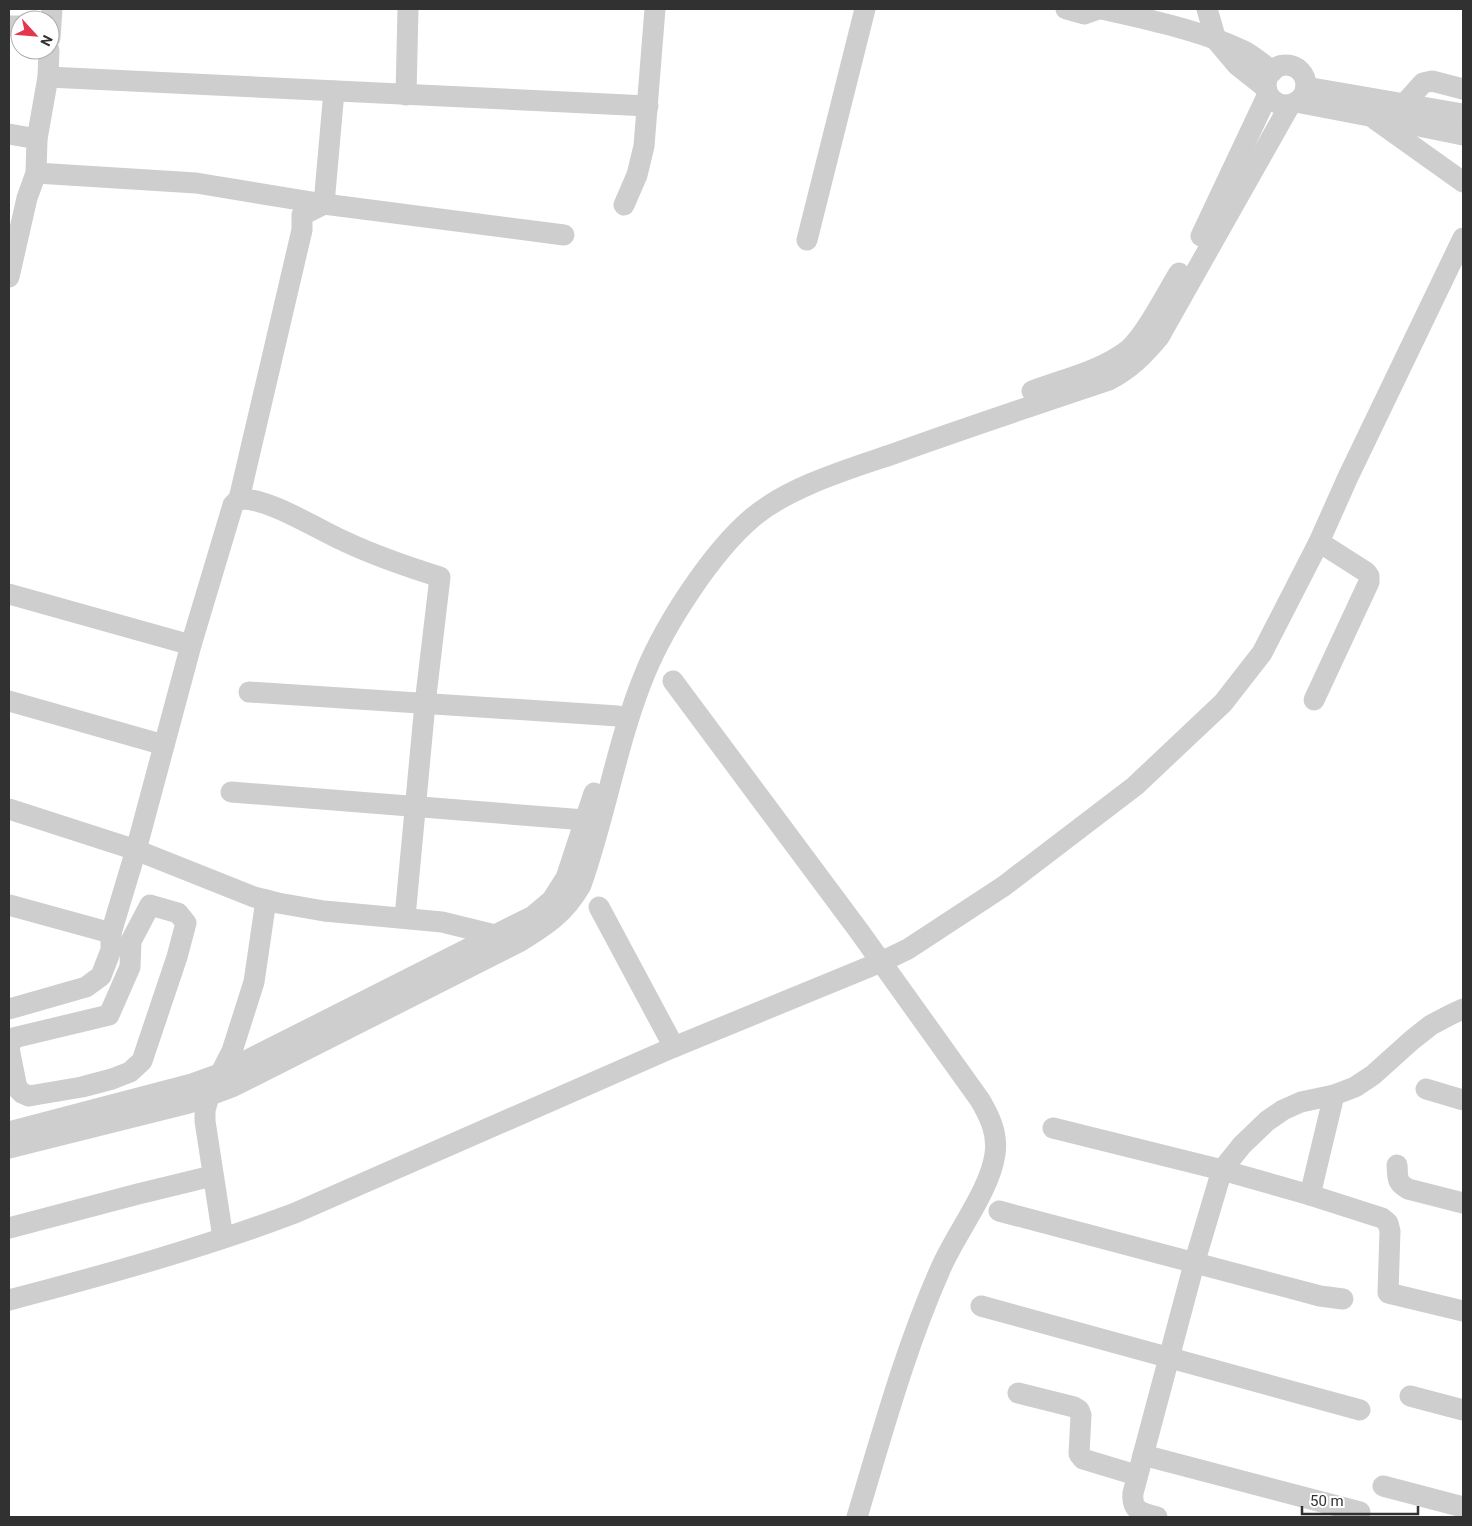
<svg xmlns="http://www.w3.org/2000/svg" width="1472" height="1526" font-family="Roboto,sans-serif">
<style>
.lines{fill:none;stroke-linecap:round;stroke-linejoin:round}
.minor{stroke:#cecece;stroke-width:21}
</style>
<rect width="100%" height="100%" fill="#fff"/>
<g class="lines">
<g class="minor">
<path d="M1066,9L1084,14L1098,9"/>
<path d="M1102,9C1149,20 1200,30 1244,51C1254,56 1263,65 1273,71"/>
<path d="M1207,9L1216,40L1237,65L1266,88"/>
<path d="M9,26H20"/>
<path d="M50,38L52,9"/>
<circle cx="1286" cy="85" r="20"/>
<path d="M48,77L648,106"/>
<path d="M1306,87L1463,114"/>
<path d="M406,95L408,9"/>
<path d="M1296,102L1369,116L1463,135"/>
<path d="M1405,103L1423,83L1432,81L1463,89"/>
<path d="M1376,120L1463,182"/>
<path d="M9,134L37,139"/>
<path d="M36,173L196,183L324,204L564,235"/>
<path d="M624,205L637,175L644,146L655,9"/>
<path d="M1201,236L1268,94"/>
<path d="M807,240L865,9"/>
<path d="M9,277L27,198L36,173L37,139L48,77L49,50"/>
<path d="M1032,391C1064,379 1101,371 1128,350C1145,336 1166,294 1179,273"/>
<path d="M239,499L302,230V215L324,204L334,91"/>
<path d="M9,594L191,645"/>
<path d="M673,681L859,931L980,1100C990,1117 998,1134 995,1154C990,1191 955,1234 940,1270C905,1349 882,1434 857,1517"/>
<path d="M249,692L618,716"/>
<path d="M1314,700L1369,582V576L1366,572L1319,542"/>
<path d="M9,701L164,745"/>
<path d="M231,792L585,820"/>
<path d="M9,809L136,850L254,897L278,903L324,911L442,922L495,935"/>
<path d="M9,905L111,933"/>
<path d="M150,905L178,913L186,923L177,957L142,1061L130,1072L112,1079L82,1087L29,1096L22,1093L17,1088L9,1048L13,1038L109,1015L130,967L131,941Z"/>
<path d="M599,907L674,1047"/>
<path d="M9,1009L86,987L101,976L111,950V933L136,850L191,645L233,505L239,499C268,497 318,530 346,542C376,556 408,567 440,577L425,704L405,917"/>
<path d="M1426,1089L1463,1100"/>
<path d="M1053,1128L1222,1170L1310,1195L1382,1218L1388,1223L1390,1231L1388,1293L1463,1311"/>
<path d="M9,1132L192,1084L220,1074L533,916L552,900L566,878L594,793"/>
<path d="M9,1148L189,1103L232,1087L519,942C547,925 565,913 581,885C606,815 617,740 646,671C666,623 712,552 752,518C788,487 849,469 893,454C965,428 1037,404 1109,380C1130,369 1144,355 1159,337L1290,105"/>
<path d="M1397,1165C1398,1178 1396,1182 1408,1189L1463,1203"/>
<path d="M1310,1195L1334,1095"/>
<path d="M999,1211L1320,1296L1343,1299"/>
<path d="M9,1228L138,1194L212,1176"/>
<path d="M223,1238L205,1121V1110L209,1096L232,1051L254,982L266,900"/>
<path d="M9,1300C105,1275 202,1248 295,1213L674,1047L881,962L908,949L1004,886L1135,786L1223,703L1262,653L1319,542L1348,477L1463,238"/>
<path d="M981,1306L1360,1410"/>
<path d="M1018,1393L1074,1407L1079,1410L1081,1415L1079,1454L1083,1459L1136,1475"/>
<path d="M1410,1396L1463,1410"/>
<path d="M1143,1455L1360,1512"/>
<path d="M1383,1486L1463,1507"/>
<path d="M1157,1517C1142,1513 1131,1511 1133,1493L1194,1264L1222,1170L1242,1145L1267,1121L1283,1110L1301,1102L1334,1095L1355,1087L1373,1075L1412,1040L1431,1025L1452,1014L1463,1009"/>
</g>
</g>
<rect width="1472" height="1526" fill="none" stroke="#313131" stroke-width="20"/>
<g transform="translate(35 35) rotate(116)"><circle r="24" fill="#ffffff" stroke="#adadad"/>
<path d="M0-4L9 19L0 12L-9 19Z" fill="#e4364d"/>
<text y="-8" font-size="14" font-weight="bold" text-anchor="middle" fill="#313131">N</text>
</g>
<path d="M1302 1506v8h116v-8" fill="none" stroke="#313131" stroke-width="2.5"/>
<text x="1310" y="1506" font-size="15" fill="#313131" stroke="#ffffff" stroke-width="4" paint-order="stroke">50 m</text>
</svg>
